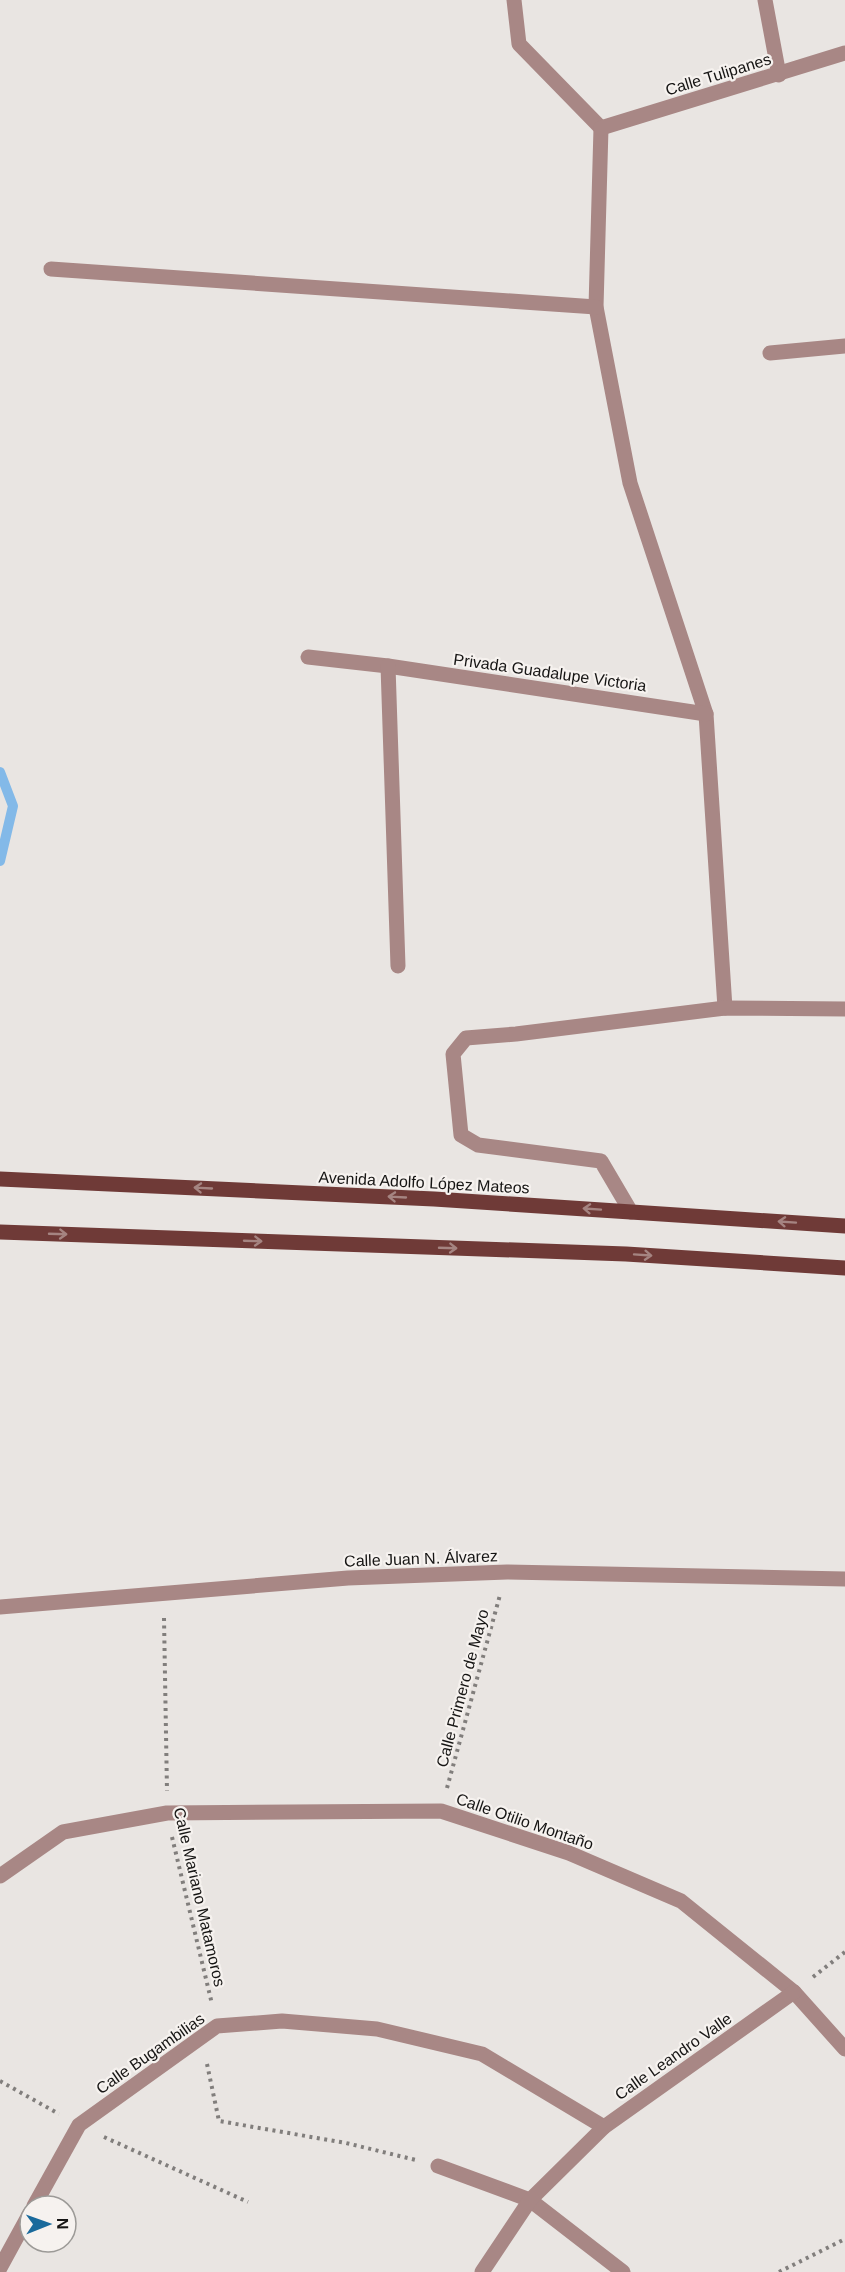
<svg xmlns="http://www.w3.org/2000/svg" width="845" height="2272" font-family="Helvetica,sans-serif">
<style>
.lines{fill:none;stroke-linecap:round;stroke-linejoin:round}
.stream{stroke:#83b9e8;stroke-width:10}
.path{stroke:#817e7c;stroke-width:4;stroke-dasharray:3 4.5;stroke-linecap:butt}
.minor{stroke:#a88785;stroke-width:15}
.primary{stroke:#6f3a37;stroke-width:15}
.oneway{stroke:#a58481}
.labels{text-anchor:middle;stroke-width:4.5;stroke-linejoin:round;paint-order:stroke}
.street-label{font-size:16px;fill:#161514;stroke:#f6f2ef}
</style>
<rect width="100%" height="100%" fill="#e9e5e2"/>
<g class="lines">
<path class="stream" d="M0,772L13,806L0,861"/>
<g class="path">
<path d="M164,1618L167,1791"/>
<path d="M447,1788L500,1595"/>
<path d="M172,1837L212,2004"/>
<path d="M813,1977L845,1952"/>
<path d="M207,2064L219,2121L346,2143L416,2160"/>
<path d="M0,2081L59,2114"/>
<path d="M104,2137L248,2202"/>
<path d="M779,2272L845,2239"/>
</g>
<g class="minor">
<path d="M514,0L519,44L601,128"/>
<path d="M765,0L779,75"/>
<path d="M601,128L596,307L630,483L706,714L725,1008"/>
<path d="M601,128L845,53"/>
<path d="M51,269L596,307"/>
<path d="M770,353L845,346"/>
<path d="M308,657L388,666L706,714"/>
<path d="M388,666L398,966"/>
<path d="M631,1212L601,1161L478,1145L461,1135L453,1054L466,1038L516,1034L725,1008L845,1009"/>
<path d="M0,1607L348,1578L507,1572L845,1579"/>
<path d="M0,1876L63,1832L167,1813L441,1811L569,1853L681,1901L794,1992L845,2049"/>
<path d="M438,2166L530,2200L623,2272"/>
<path d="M34,2206L79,2125L217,2026L282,2021L377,2029L482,2054L604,2127"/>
<path d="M0,2268L30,2213"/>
<path d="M482,2272L530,2200L604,2127L794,1992"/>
</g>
<g class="primary">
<path d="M0,1179L434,1199L845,1226"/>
<path d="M0,1232L626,1254L845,1268"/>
</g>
</g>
<defs><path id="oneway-shaft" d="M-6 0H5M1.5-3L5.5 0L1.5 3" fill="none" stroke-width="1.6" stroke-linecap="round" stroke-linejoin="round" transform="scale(1.5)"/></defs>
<g class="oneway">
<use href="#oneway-shaft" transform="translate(203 1188) rotate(-177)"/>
<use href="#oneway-shaft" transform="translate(397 1197) rotate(-177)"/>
<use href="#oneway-shaft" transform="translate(592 1209) rotate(-176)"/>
<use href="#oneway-shaft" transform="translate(787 1222) rotate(-176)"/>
<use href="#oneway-shaft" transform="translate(58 1234) rotate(2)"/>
<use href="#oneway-shaft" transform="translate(253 1241) rotate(2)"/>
<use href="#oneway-shaft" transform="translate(448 1248) rotate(2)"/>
<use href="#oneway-shaft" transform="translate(643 1255) rotate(4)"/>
</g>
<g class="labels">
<g class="street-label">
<text transform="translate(718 74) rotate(-17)" y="6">Calle Tulipanes</text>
<text transform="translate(550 672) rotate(8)" y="6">Privada Guadalupe Victoria</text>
<text transform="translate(424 1182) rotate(3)" y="6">Avenida Adolfo López Mateos</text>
<text transform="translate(421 1558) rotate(-2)" y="6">Calle Juan N. Álvarez</text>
<text transform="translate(462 1688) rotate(-75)" y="6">Calle Primero de Mayo</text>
<text transform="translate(525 1821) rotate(19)" y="6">Calle Otilio Montaño</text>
<text transform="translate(200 1897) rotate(77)" y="6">Calle Mariano Matamoros</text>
<text transform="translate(150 2053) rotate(-35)" y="6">Calle Bugambilias</text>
<text transform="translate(673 2056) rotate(-35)" y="6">Calle Leandro Valle</text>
</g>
</g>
<g transform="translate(48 2224) rotate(89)"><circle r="28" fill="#f6f2ef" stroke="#9c9a97" stroke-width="1.5"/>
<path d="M0-4.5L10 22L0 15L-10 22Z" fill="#1a6a9c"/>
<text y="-9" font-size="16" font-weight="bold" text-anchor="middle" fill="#161514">N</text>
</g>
</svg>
